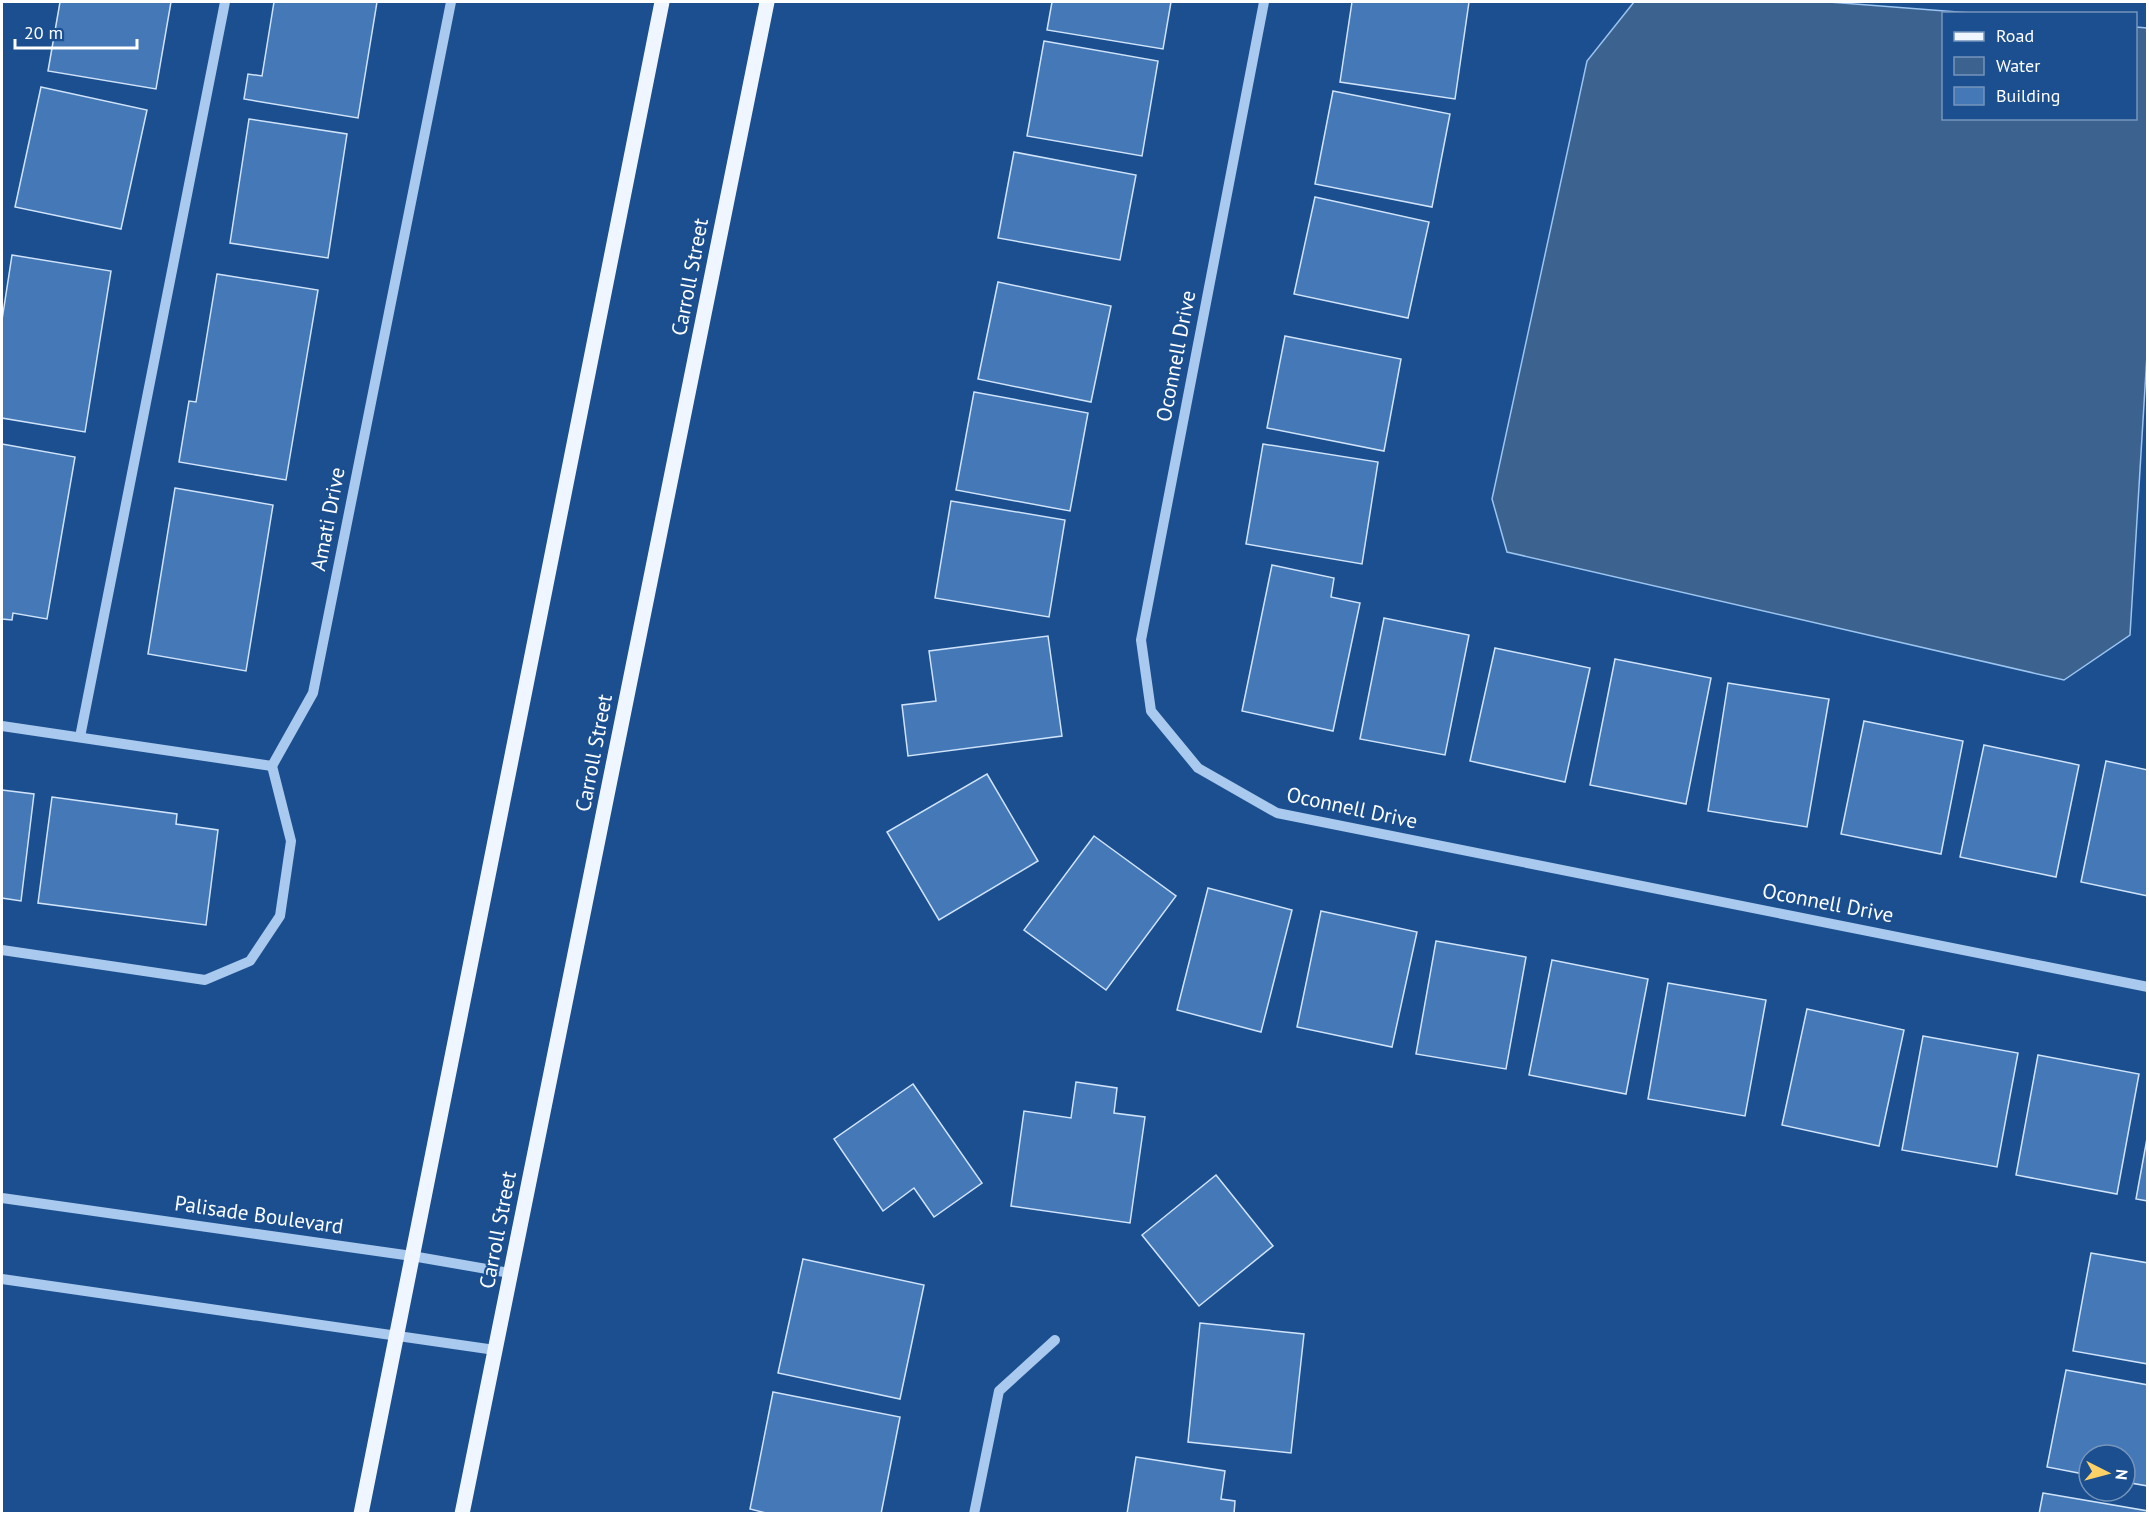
<svg xmlns="http://www.w3.org/2000/svg" width="2149" height="1515" font-family="'PT Sans',sans-serif">
<style>
.water{fill:#3c6290;stroke:#9cc4f0;stroke-width:1.5}
.building{fill:#4478b7;stroke:#cfe3fa;stroke-width:1.5}
.lines{fill:none;stroke-linecap:round;stroke-linejoin:round}
.minor{stroke:#a9c9ee;stroke-width:10}
.major{stroke:#f0f6ff;stroke-width:15}
.labels{text-anchor:middle;stroke-width:4.5;stroke-linejoin:round;paint-order:stroke}
.street-label{font-size:21px;fill:#fff;stroke:#1b4f8f}
</style>
<rect width="100%" height="100%" fill="#1b4f8f"/>
<path class="water" d="M1634,2H1829L1971,13L1944,14V118H2136V27L2147,28L2148,338L2130,635L2064,680L1507,552L1492,499L1587,61Z"/>
<g class="building">
<path d="M60,2H171L156,89L48,71Z"/>
<path d="M274,2H377L358,118L244,99L248,74L262,76Z"/>
<path d="M1052,2H1171L1163,49L1047,30Z"/>
<path d="M1352,2H1469L1455,99L1340,82Z"/>
<path d="M1044,41L1158,61L1142,156L1027,136Z"/>
<path d="M41,87L147,110L121,229L15,207Z"/>
<path d="M1333,91L1450,114L1432,207L1315,184Z"/>
<path d="M249,119L347,134L328,258L230,243Z"/>
<path d="M1014,152L1136,175L1120,260L998,238Z"/>
<path d="M1315,197L1429,222L1408,318L1294,294Z"/>
<path d="M12,255L111,271L85,432L2,418V320Z"/>
<path d="M217,274L318,290L286,480L179,462L189,401L196,402Z"/>
<path d="M998,282L1111,306L1091,402L978,379Z"/>
<path d="M1285,336L1401,359L1384,451L1267,428Z"/>
<path d="M974,392L1088,413L1070,511L956,490Z"/>
<path d="M2,444L75,457L47,619L13,613L12,620L2,619Z"/>
<path d="M1263,444L1378,462L1362,564L1246,544Z"/>
<path d="M175,488L273,505L246,671L148,654Z"/>
<path d="M951,501L1065,520L1049,617L935,598Z"/>
<path d="M1272,565L1334,578L1331,597L1360,603L1333,731L1242,711Z"/>
<path d="M1384,618L1469,635L1445,755L1360,739Z"/>
<path d="M1048,636L1062,736L908,756L902,705L936,701L929,651Z"/>
<path d="M1495,648L1590,668L1565,782L1470,761Z"/>
<path d="M1615,659L1711,678L1686,804L1590,785Z"/>
<path d="M1728,683L1829,699L1807,827L1708,811Z"/>
<path d="M1864,721L1963,741L1941,854L1841,834Z"/>
<path d="M1984,745L2079,765L2056,877L1960,857Z"/>
<path d="M2106,761L2148,770V896L2081,882Z"/>
<path d="M987,774L1038,861L939,920L887,832Z"/>
<path d="M2,790L34,794L21,901L2,898Z"/>
<path d="M52,797L177,814L176,824L218,830L206,925L38,903Z"/>
<path d="M1094,836L1176,896L1106,990L1024,930Z"/>
<path d="M1208,888L1292,910L1261,1032L1177,1010Z"/>
<path d="M1321,911L1417,932L1392,1047L1297,1027Z"/>
<path d="M1436,941L1526,957L1506,1069L1416,1054Z"/>
<path d="M1552,960L1648,979L1626,1094L1529,1075Z"/>
<path d="M1668,983L1766,1000L1745,1116L1648,1099Z"/>
<path d="M1807,1009L1904,1030L1879,1146L1782,1125Z"/>
<path d="M1923,1036L2018,1053L1997,1167L1902,1150Z"/>
<path d="M2038,1055L2139,1074L2117,1194L2016,1175Z"/>
<path d="M1076,1082L1117,1088L1114,1113L1145,1117L1130,1223L1011,1206L1024,1111L1071,1118Z"/>
<path d="M913,1084L982,1183L934,1217L914,1188L883,1211L834,1139Z"/>
<path d="M2148,1133V1201L2136,1199Z"/>
<path d="M1216,1175L1273,1246L1199,1306L1142,1235Z"/>
<path d="M2091,1253L2148,1263V1364L2073,1351Z"/>
<path d="M803,1259L924,1285L900,1399L778,1373Z"/>
<path d="M1200,1323L1304,1334L1291,1453L1188,1442Z"/>
<path d="M2066,1370L2148,1385V1486L2125,1482V1455H2089V1475L2047,1467Z"/>
<path d="M773,1392L900,1417L881,1514H770L750,1509Z"/>
<path d="M1136,1457L1225,1471L1221,1499L1235,1501L1234,1514H1127Z"/>
<path d="M2043,1493L2148,1511V1514H2039Z"/>
</g>
<g class="lines">
<g class="minor">
<path d="M1264,2L1141,640L1151,711L1198,768L1277,813L2148,987"/>
<path d="M2,726L272,766"/>
<path d="M80,737L225,2"/>
<path d="M272,766L313,693L451,2"/>
<path d="M2,950L205,980L250,961L280,916L291,841L272,766"/>
<path d="M2,1198L412,1256L510,1273"/>
<path d="M2,1279L495,1350"/>
<path d="M974,1514L999,1391L1055,1340"/>
</g>
<g class="major">
<path d="M361,1514L662,2"/>
<path d="M462,1514L767,2"/>
</g>
</g>
<g class="labels">
<g class="street-label">
<text transform="translate(690 277) rotate(-79)" y="7">Carroll Street</text>
<text transform="translate(1176 356) rotate(-79)" y="7">Oconnell Drive</text>
<text transform="translate(328 519) rotate(-79)" y="7">Amati Drive</text>
<text transform="translate(594 753) rotate(-79)" y="7">Carroll Street</text>
<text transform="translate(1352 808) rotate(12)" y="7">Oconnell Drive</text>
<text transform="translate(1828 903) rotate(11)" y="7">Oconnell Drive</text>
<text transform="translate(259 1215) rotate(8)" y="7">Palisade Boulevard</text>
<text transform="translate(498 1230) rotate(-79)" y="7">Carroll Street</text>
</g>
</g>
<rect width="2149" height="1515" fill="none" stroke="#ffffff" stroke-width="6"/>
<rect x="1942" y="12" width="195" height="108" fill="#1b4f8f" stroke="#7695bc" stroke-width="1.5"/>
<rect x="1954" y="32" width="30" height="9" fill="#f0f6ff" stroke="#7695bc" stroke-width="1.5"/>
<text x="1996" y="42" font-size="18" fill="#ffffff">Road</text>
<rect x="1954" y="57" width="30" height="18" fill="#3c6290" stroke="#7695bc" stroke-width="1.5"/>
<text x="1996" y="72" font-size="18" fill="#ffffff">Water</text>
<rect x="1954" y="87" width="30" height="18" fill="#4478b7" stroke="#7695bc" stroke-width="1.5"/>
<text x="1996" y="102" font-size="18" fill="#ffffff">Building</text>
<g transform="translate(2107 1473) rotate(96)"><circle r="28" fill="#1b4f8f" stroke="#7695bc" stroke-width="1.5"/>
<path d="M0-4.5L10 22L0 15L-10 22Z" fill="#ffd166"/>
<text y="-9" font-size="16" font-weight="bold" text-anchor="middle" fill="#ffffff">N</text>
</g>
<path d="M15 39v9h122v-9" fill="none" stroke="#ffffff" stroke-width="3"/>
<text x="24" y="39" font-size="18" fill="#ffffff" stroke="#1b4f8f" stroke-width="4.5" paint-order="stroke">20 m</text>
</svg>
